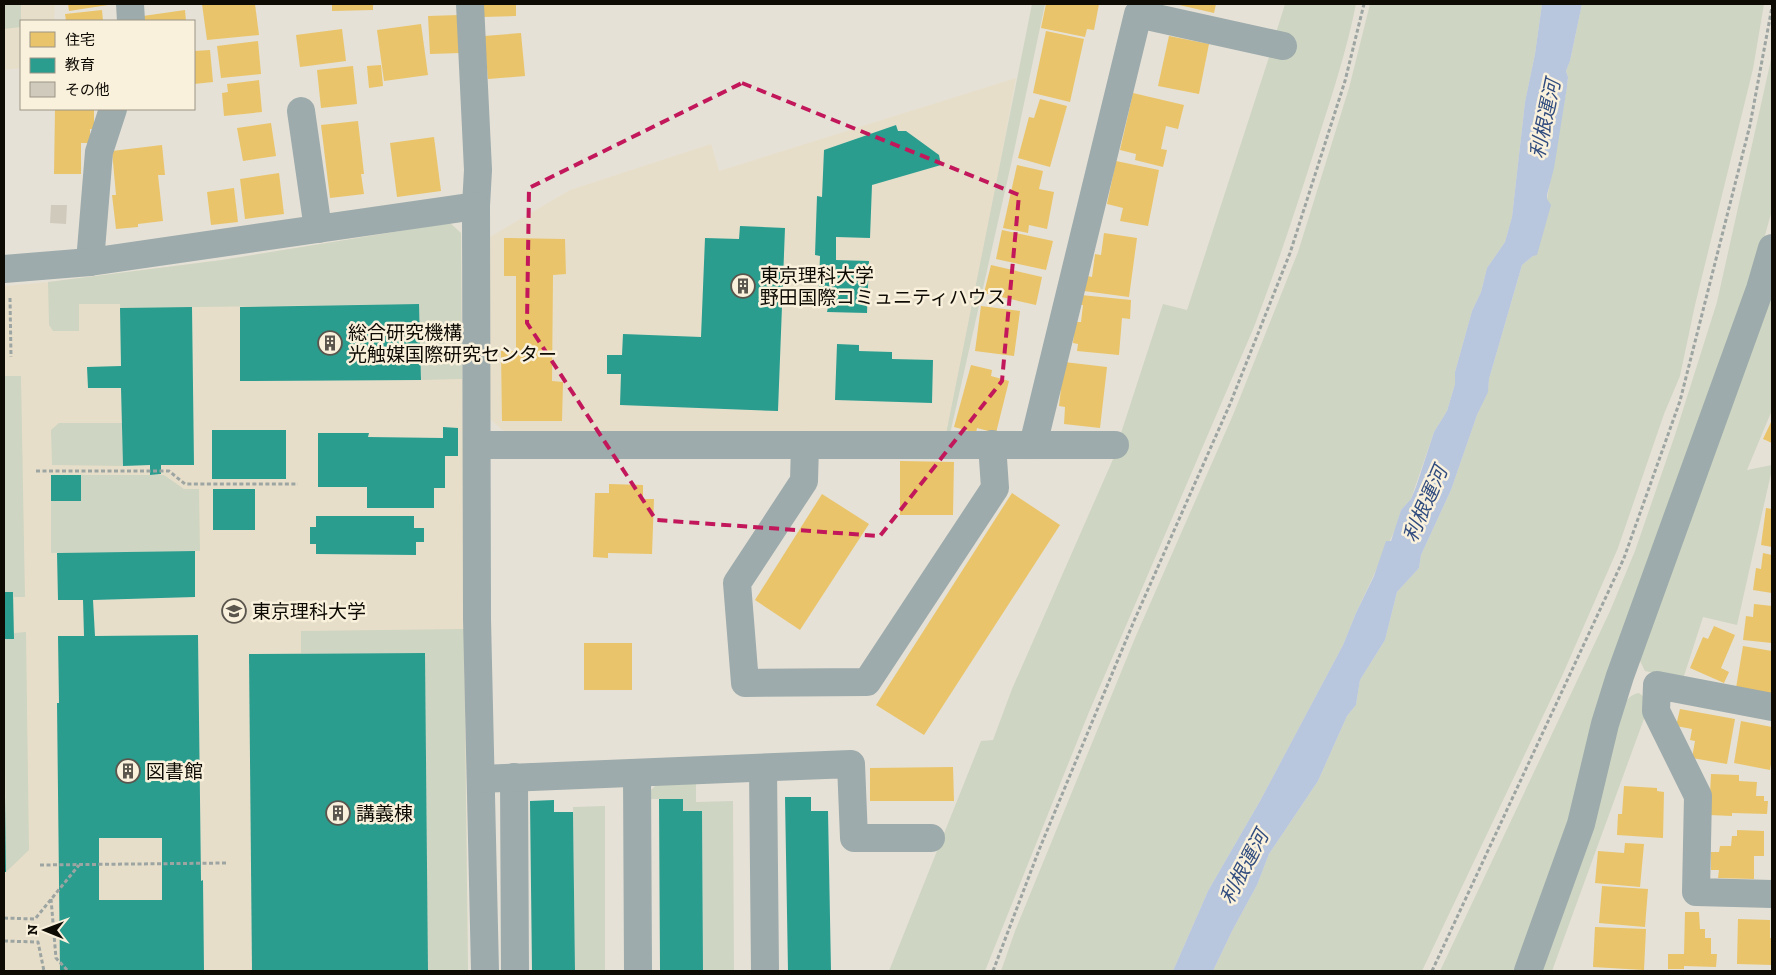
<svg xmlns="http://www.w3.org/2000/svg" width="1776" height="975" font-family="'Zilla Slab','Noto Sans JP',serif">
<style>
.built{fill:#e7deca}
.green{fill:#ced5c2}
.water{fill:#b8c6de}
.homes{fill:#e9c46a}
.schools{fill:#2a9d8f;fill-rule:evenodd}
.building{fill:#cfcabc}
.lines{fill:none;stroke-linecap:round;stroke-linejoin:round}
.path{stroke:#9da5a2;stroke-width:3;stroke-dasharray:4 2.5;stroke-linecap:butt}
.minor{stroke:#9dabac;stroke-width:28}
.marked{fill:none;stroke:#c2185b;stroke-width:4;stroke-dasharray:10 6;stroke-linejoin:round}
.labels{text-anchor:middle;stroke-width:5;stroke-linejoin:round;paint-order:stroke}
.poi-label{font-size:19px;fill:#0e0b05;stroke:#faf1dc;text-anchor:start}
.water-label{font-size:20px;font-style:italic;fill:#314c7e;stroke:#faf1dc}
</style>
<rect width="100%" height="100%" fill="#e6e1d6"/>
<g class="built">
<path d="M4,4H55L54,21H21V68L4,70Z"/>
<path d="M1016,78L950,434H507L490,419L488,238L570,190L711,144L719,171Z"/>
<path d="M450,223L461,233L468,971H4V286L48,282L222,260Z"/>
</g>
<g class="green">
<path d="M4,4H21V27L4,29Z"/>
<path d="M1032,4H1045L1014,151L950,434H946Z"/>
<path d="M1285,4H1356C1347,49 1333,92 1319,136C1299,200 1278,264 1254,327L1089,712L985,971H889L981,741L993,740L1012,689L1114,457L1101,433H1121L1163,304L1187,310L1270,54L1288,58L1293,37L1276,33Z"/>
<path d="M1370,4H1542L1535,54L1525,102L1512,217L1505,242L1487,268L1481,292L1472,311L1455,372V384L1447,411L1434,432L1411,499L1401,510L1395,530L1356,613L1343,645L1260,801L1208,891L1173,971H1001L1015,931L1135,638L1233,415L1298,252L1349,88Z"/>
<path d="M1582,4H1764L1753,69L1695,305L1680,376L1664,414L1618,548L1562,676L1422,971H1213L1232,931L1257,885L1269,854L1318,781L1347,716L1356,705L1360,680L1385,640L1397,592L1419,568L1421,555L1451,490L1477,415L1488,391L1489,379L1522,265L1533,256L1547,199L1567,87L1568,77L1566,71L1570,61Z"/>
<path d="M1772,55V210L1749,293L1574,810L1515,971H1440L1610,611L1635,551L1675,435L1717,302Z"/>
<path d="M450,223L461,233L462,379L421,380L419,304L120,308V304H79V331H53L49,325L48,282L222,260Z"/>
<path d="M1772,295V410L1747,470L1772,465V469L1737,625L1703,617L1683,679L1645,671L1639,659Z"/>
<path d="M4,376H21L25,597H14L13,592H4Z"/>
<path d="M59,423H122L123,466L52,465L51,430Z"/>
<path d="M81,475H164L184,489H199L200,551L51,553V501H81Z"/>
<path d="M464,629L468,971H428L425,653H301V631Z"/>
<path d="M26,632L29,850L6,872L4,639H14V633Z"/>
<path d="M1639,693L1645,698V716L1552,971H1541L1616,726C1621,714 1624,695 1639,693Z"/>
<path d="M696,782V802L733,801L734,971H703L702,811H683L682,799H650V791L657,784Z"/>
<path d="M605,806V971H575L573,807Z"/>
</g>
<path class="water" d="M1542,4H1582L1570,61L1566,71L1568,77L1567,87L1554,168L1547,195V199L1551,205L1537,255L1533,256L1522,265L1489,379L1488,392L1477,415L1451,490L1421,555L1419,568L1397,592L1385,640L1360,680L1356,705L1347,716L1318,781L1269,854L1257,885L1232,931L1213,971H1173L1208,891L1260,801L1343,645L1356,613L1374,576L1386,541H1391L1401,510L1411,499L1416,487L1434,432L1447,411L1455,384V372L1472,311L1481,292L1487,268L1505,242L1512,217L1525,102L1535,54Z"/>
<g class="homes">
<path d="M68,4H108V5L69,11Z"/>
<path d="M202,4H255L259,35L207,40Z"/>
<path d="M332,4H373V10L332,11Z"/>
<path d="M482,4H516V16L482,17Z"/>
<path d="M1046,4H1099L1094,30L1087,29L1085,37L1041,28Z"/>
<path d="M1175,4H1216L1214,13Z"/>
<path d="M102,10L103,21H66L65,14Z"/>
<path d="M185,10L186,21H144L143,16Z"/>
<path d="M459,15L461,53L430,54L428,16Z"/>
<path d="M421,24L428,75L384,81L377,30Z"/>
<path d="M342,29L346,61L300,67L296,35Z"/>
<path d="M1046,31L1084,39L1070,102L1033,93Z"/>
<path d="M521,33L525,76L488,79L484,36Z"/>
<path d="M1169,36L1209,44L1199,94L1158,86Z"/>
<path d="M258,41L261,74L221,78L217,46Z"/>
<path d="M210,50L213,82L194,84V51Z"/>
<path d="M381,65L383,86L369,88L367,66Z"/>
<path d="M353,66L357,104L321,108L317,70Z"/>
<path d="M259,80L262,112L224,116L222,93L228,92L227,84Z"/>
<path d="M1133,93L1184,105L1178,129L1166,126L1161,149L1167,150L1163,167L1135,160L1136,154L1120,150Z"/>
<path d="M1040,99L1067,106L1050,167L1018,158L1029,117L1034,118Z"/>
<path d="M55,109H94V129H90V143H81V174H54Z"/>
<path d="M358,121L364,174H361L364,194L330,198L321,125Z"/>
<path d="M271,123L276,156L243,161L237,128Z"/>
<path d="M434,137L441,191L397,197L390,143Z"/>
<path d="M162,145L165,175H158L163,221L138,224V227L116,229L112,195H116L112,151Z"/>
<path d="M1116,161L1159,170L1148,226L1120,221L1123,208L1107,204Z"/>
<path d="M1017,165L1043,171L1039,189L1054,192L1047,229L1029,225L1028,233L1003,228Z"/>
<path d="M279,173L284,214L245,219L240,179Z"/>
<path d="M234,188L238,222L211,225L207,192Z"/>
<path d="M1002,230L1053,241L1046,270L996,259Z"/>
<path d="M1104,233L1137,238L1129,297L1084,291L1087,276L1092,277L1095,254L1101,255Z"/>
<path d="M504,238L565,239L566,274L553,275L552,381L563,382L562,421H502L501,351H516V276H504Z"/>
<path d="M991,265L1042,277L1036,305L984,293Z"/>
<path d="M1081,295L1131,300L1130,319L1122,318L1119,355L1077,351L1078,344L1073,343L1075,322H1081L1083,305H1080Z"/>
<path d="M981,306L1020,311L1014,356L975,351Z"/>
<path d="M1064,362L1107,367L1100,428L1064,424L1065,407L1059,406Z"/>
<path d="M971,365L992,370L991,376L1009,381L996,433L977,428L976,433L954,427Z"/>
<path d="M1772,420V443L1763,439Z"/>
<path d="M900,461L954,462L953,515H900Z"/>
<path d="M609,484L643,485V499H654L652,554L608,553V558L593,557L595,493H609Z"/>
<path d="M1012,493L1060,525L924,735L876,705Z"/>
<path d="M822,494L869,524L800,630L755,600Z"/>
<path d="M1766,508L1772,509V547L1761,545Z"/>
<path d="M1763,553L1772,555V593L1753,590L1756,568L1761,569Z"/>
<path d="M1754,604L1772,606V643L1743,640L1746,616L1753,617Z"/>
<path d="M1714,626L1735,635L1721,668L1729,672L1724,683L1690,668L1703,637L1708,639Z"/>
<rect x="584" y="643" width="48" height="47"/>
<path d="M1743,646L1772,651V694L1736,688Z"/>
<path d="M1680,709L1735,719L1727,764L1692,758L1695,741L1690,740L1692,729L1676,726Z"/>
<path d="M1741,721L1772,727V758L1770,770L1734,763Z"/>
<path d="M953,767L954,801H870V768Z"/>
<path d="M1711,774L1739,775V781L1757,782L1756,796H1764V801H1768L1767,814L1732,813V816L1709,815Z"/>
<path d="M1624,786L1657,788V791L1664,792L1663,838L1617,835L1618,814H1622Z"/>
<path d="M1737,830L1764,831V856H1754V879L1718,878L1719,870H1711V852H1719L1720,846H1731L1732,836H1737Z"/>
<path d="M1625,843L1644,844L1640,887L1595,883L1598,851L1624,853Z"/>
<path d="M1602,886L1648,889L1645,927L1599,923Z"/>
<path d="M1685,912H1699L1700,929H1705V938H1711V954H1717L1716,967L1684,966V969H1668V954H1684Z"/>
<path d="M1738,919L1770,920V938H1772V965L1737,964Z"/>
<path d="M1595,927L1646,929L1644,970L1593,967Z"/>
</g>
<g class="schools">
<path d="M896,125L898,131H906L939,155L941,165L872,185L870,238L836,237V260L869,261L867,313L827,312L828,307H818L820,256L815,255L817,196L822,197L824,150Z"/>
<path d="M740,226L785,228L778,411L620,405L621,374H607V355H622L623,334L701,337L705,238L739,239Z"/>
<path d="M419,304L421,380L240,381V307Z"/>
<path d="M192,307L194,465H161V474L150,475V465L123,466L121,388H88L87,367L121,366L120,308Z"/>
<path d="M837,344L859,345V351L892,352V359L933,360L932,403L835,400Z"/>
<path d="M443,427L458,428V456H445V488H434V508H367V487H318V433H369L368,437L443,438Z"/>
<rect x="212" y="430" width="74" height="49"/>
<rect x="51" y="475" width="30" height="26"/>
<rect x="213" y="489" width="42" height="41"/>
<path d="M316,516H414V528H424V542H416V555L316,554V544H310V527H316Z"/>
<path d="M195,551V597L93,600L95,636L198,635L201,881L203,880L204,971H60L57,703H59L58,636H84L83,600H58L57,553ZM99,838H162V900H99Z"/>
<path d="M4,592H13L14,639H4Z"/>
<path d="M425,653L428,971H252L249,654Z"/>
<path d="M4,796H5L6,872H4Z"/>
<path d="M785,797H811V811H828L831,971H788Z"/>
<path d="M659,799H683V811H702L703,971H660Z"/>
<path d="M554,800V812H573L575,971H532L530,801Z"/>
</g>
<path class="building" d="M51,205H67L66,224L50,223Z"/>
<g class="lines">
<g class="path">
<path d="M10,298L11,357"/>
<path d="M36,471H169L185,484H298"/>
<path d="M40,865L227,863"/>
<path d="M51,899L56,958L68,971"/>
<path d="M4,918L35,919L79,865"/>
<path d="M4,941L38,942L44,971"/>
<path d="M993,971L1039,850L1134,621L1230,404L1290,253L1345,81L1364,4"/>
<path d="M1432,971L1624,558L1680,401L1750,125L1772,7"/>
</g>
<g class="minor">
<path d="M130,4L131,21"/>
<path d="M470,4L478,170L476,206L477,619L485,971"/>
<path d="M301,111L318,229"/>
<path d="M90,262L99,152L113,109"/>
<path d="M4,269L90,262L476,206"/>
<path d="M477,445H1115"/>
<path d="M805,445L804,481L737,583L745,683L867,682L995,488L992,444"/>
<path d="M1033,445L1138,14L1283,46"/>
<path d="M1772,707L1657,685L1656,711L1698,796L1696,892L1772,894"/>
<path d="M763,768L765,971"/>
<path d="M637,773L638,971"/>
<path d="M514,777L515,971"/>
<path d="M481,779L851,764L854,838H931"/>
<path d="M1528,971L1581,824L1605,724L1620,676L1760,289L1772,248"/>
</g>
</g>
<path class="marked" d="M742,83L1019,195L1002,381L880,536L656,520L527,323L529,188Z"/>
<defs>
<g id="building-ring" transform="scale(1.25)"><circle r="9.5" fill="#faf1dc" stroke="#5a564e" stroke-width="1.5"/><path d="M-4-6H4V6H1V3H-1V6H-4ZM-2.5-4.3h1.7v1.8h-1.7ZM.8-4.3h1.7v1.8H.8ZM-2.5-1h1.7V.8h-1.7ZM.8-1h1.7V.8H.8Z" fill="#5a564e"/></g>
<g id="university-ring" transform="scale(1.25)"><circle r="9.5" fill="#faf1dc" stroke="#5a564e" stroke-width="1.5"/><path d="M0-5L7-2L0 1L-7-2ZM-4 1L0 2.5L4 1V4Q0 6-4 4Z" fill="#5a564e"/></g>
</defs>
<g fill-rule="evenodd">
<use href="#building-ring" x="743" y="286"/>
<use href="#building-ring" x="330" y="343"/>
<use href="#university-ring" x="234" y="611"/>
<use href="#building-ring" x="128" y="771"/>
<use href="#building-ring" x="338" y="813"/>
</g>
<g class="labels">
<g class="poi-label">
<text x="760" y="282">東京理科大学<tspan x="760" dy="22">野田国際コミュニティハウス</tspan></text>
<text x="348" y="339">総合研究機構<tspan x="348" dy="22">光触媒国際研究センター</tspan></text>
<text x="252" y="618">東京理科大学</text>
<text x="146" y="778">図書館</text>
<text x="356" y="820">講義棟</text>
</g>
<g class="water-label">
<text transform="translate(1545 119) rotate(-78)" y="7">利根運河</text>
<text transform="translate(1425 504) rotate(-66)" y="7">利根運河</text>
<text transform="translate(1244 867) rotate(-62)" y="7">利根運河</text>
</g>
</g>
<rect width="1776" height="975" fill="none" stroke="#0e0b05" stroke-width="10"/>
<rect x="20" y="20" width="175" height="90" fill="#faf1dc" stroke="#9c9586"/>
<rect x="30" y="32" width="25" height="15" fill="#e9c46a" stroke="#9c9586"/>
<text x="65" y="45" font-size="15" fill="#0e0b05">住宅</text>
<rect x="30" y="58" width="25" height="15" fill="#2a9d8f" stroke="#9c9586"/>
<text x="65" y="70" font-size="15" fill="#0e0b05">教育</text>
<rect x="30" y="82" width="25" height="15" fill="#cfcabc" stroke="#9c9586"/>
<text x="65" y="95" font-size="15" fill="#0e0b05">その他</text>
<g transform="translate(45 930) rotate(271)" stroke="#faf1dc" stroke-width="4" paint-order="stroke">
<path d="M0-4L9 19L0 12L-9 19Z" fill="#0e0b05"/>
<text y="-8" font-size="14" font-weight="bold" text-anchor="middle" fill="#0e0b05">N</text>
</g>
</svg>
